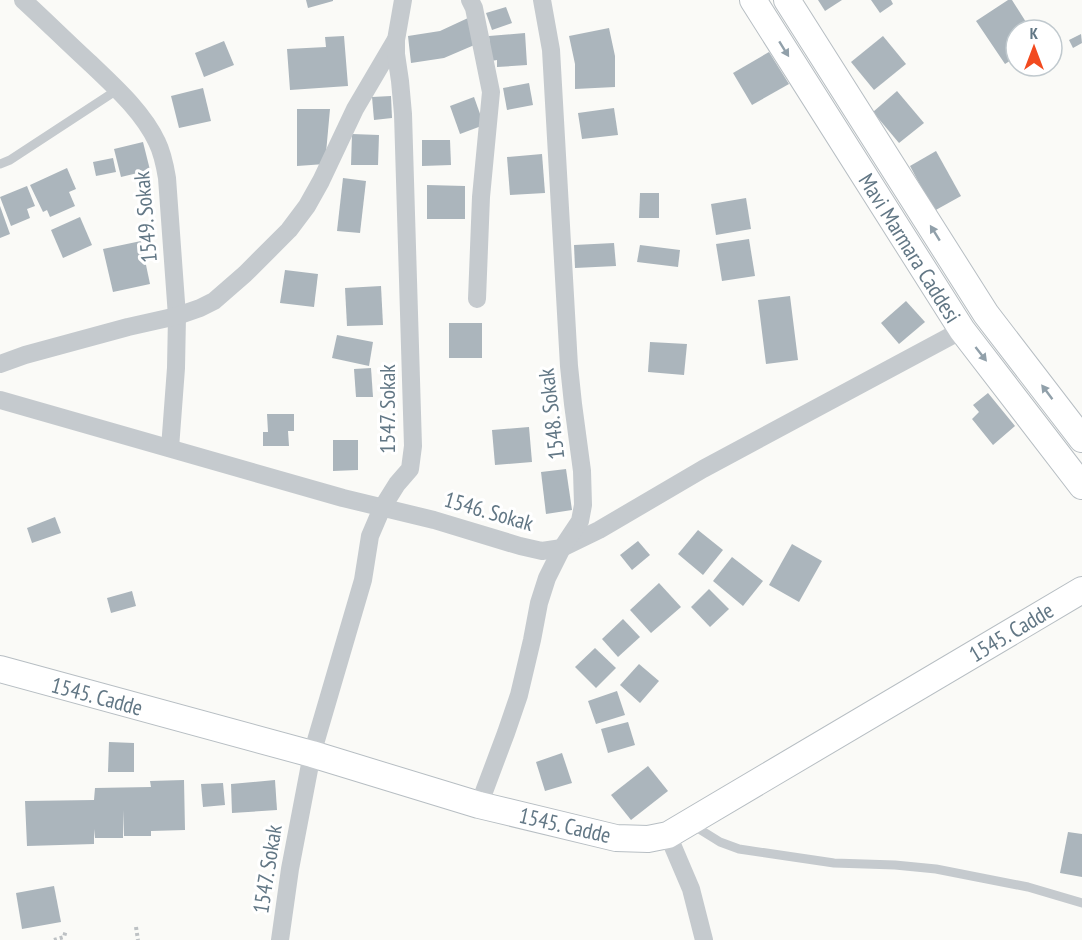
<svg xmlns="http://www.w3.org/2000/svg" width="1082" height="940" font-family="'PT Sans Narrow',sans-serif">
<style>
.building{fill:#abb5bc}
.lines{fill:none;stroke-linecap:round;stroke-linejoin:round}
.secondary-casing{stroke:#b7bec3;stroke-width:28}
.path{stroke:#bdc1c4;stroke-width:4;stroke-dasharray:3 3;stroke-linecap:butt}
.lane{stroke:#c5cace;stroke-width:9}
.street{stroke:#c5cace;stroke-width:18}
.secondary{stroke:#fff;stroke-width:26}
.oneway{fill:#91a0aa}
.labels{text-anchor:middle;stroke-width:6;stroke-linejoin:round;paint-order:stroke}
.street-label{font-size:22px;fill:#627785;stroke:#fff}
</style>
<rect width="100%" height="100%" fill="#fafaf7"/>
<g class="building">
<path d="M306,0H333V1L308,8Z"/>
<path d="M818,0H842L825,11Z"/>
<path d="M871,0H891L893,4L880,13Z"/>
<path d="M1008,0H1012L1031,30H1016V57L1005,64L976,21Z"/>
<path d="M506,7L512,23L492,30L486,13Z"/>
<path d="M468,18L479,43L444,58L411,63L408,36L440,31Z"/>
<path d="M609,28L615,56V87L575,89V64L569,36Z"/>
<path d="M525,33L527,65L497,67V60L491,61L489,36Z"/>
<path d="M1081,34L1082,43L1073,48L1069,40Z"/>
<path d="M344,36L348,86L290,90L287,49L326,47L325,37Z"/>
<path d="M883,36L906,64L874,90L851,62Z"/>
<path d="M224,41L234,65L204,77L195,53Z"/>
<path d="M769,52L789,84L752,105L733,73Z"/>
<path d="M529,83L533,105L507,110L503,88Z"/>
<path d="M203,88L211,121L179,128L171,96Z"/>
<path d="M897,91L924,123L899,143L873,112Z"/>
<path d="M391,96L392,118L374,120L372,97Z"/>
<path d="M474,97L484,125L460,134L450,106Z"/>
<path d="M614,108L618,135L582,139L578,113Z"/>
<path d="M297,109H330L325,164L297,166Z"/>
<path d="M352,134L379,135L378,165H351Z"/>
<path d="M422,140H450L451,165L422,166Z"/>
<path d="M143,142L150,170L121,177L114,149Z"/>
<path d="M936,151L961,196L934,211L910,166Z"/>
<path d="M542,154L545,193L510,195L507,157Z"/>
<path d="M113,158L116,172L96,176L93,162Z"/>
<path d="M67,168L76,189L69,192L75,206L50,217L47,210L43,212L30,185Z"/>
<path d="M343,178L366,181L360,233L337,231Z"/>
<path d="M427,185L465,186V219H427Z"/>
<path d="M27,186L35,206L27,209L30,218L11,226L0,197Z"/>
<path d="M640,193H659V218H639Z"/>
<path d="M746,198L751,229L716,235L711,204Z"/>
<path d="M0,206L10,234L0,238Z"/>
<path d="M80,217L92,245L63,258L51,230Z"/>
<path d="M749,239L755,276L722,281L716,244Z"/>
<path d="M141,241L150,284L113,292L103,249Z"/>
<path d="M614,243L616,266L575,268L574,245Z"/>
<path d="M640,245L680,250L678,267L637,262Z"/>
<path d="M285,270L318,274L314,307L280,303Z"/>
<path d="M381,286L383,325L347,326L345,288Z"/>
<path d="M790,296L798,360L766,364L758,300Z"/>
<path d="M906,301L925,322L899,344L881,323Z"/>
<rect x="449" y="323" width="33" height="35"/>
<path d="M337,335L373,342L369,366L332,358Z"/>
<path d="M650,342L687,344L684,375L648,372Z"/>
<path d="M371,368L373,397H356L354,369Z"/>
<path d="M988,393L1015,426L993,445L972,419L979,412L973,405Z"/>
<path d="M267,414H294V431H288L289,446H263V432H268Z"/>
<path d="M529,427L532,462L495,465L492,430Z"/>
<path d="M333,440H358V470L333,471Z"/>
<path d="M566,469L572,510L546,514L541,472Z"/>
<path d="M55,517L61,533L32,543L27,528Z"/>
<path d="M698,530L723,550L703,575L678,554Z"/>
<path d="M638,541L650,555L632,570L620,555Z"/>
<path d="M792,544L822,561L799,602L769,585Z"/>
<path d="M732,557L763,581L743,606L713,581Z"/>
<path d="M659,583L681,607L651,633L630,610Z"/>
<path d="M709,589L729,609L710,627L691,607Z"/>
<path d="M132,591L136,606L111,613L107,598Z"/>
<path d="M623,619L640,637L618,657L602,639Z"/>
<path d="M595,648L616,668L596,688L575,667Z"/>
<path d="M639,664L659,681L640,703L620,685Z"/>
<path d="M617,691L625,715L596,724L588,701Z"/>
<path d="M628,722L635,745L608,753L601,729Z"/>
<path d="M109,742L134,743V772H108Z"/>
<path d="M562,753L572,783L545,791L536,762Z"/>
<path d="M648,766L668,791L631,820L611,795Z"/>
<path d="M184,780L185,830L151,831V836H124L123,810V838H95L94,829V844L27,846L25,801L94,800L95,788L151,787L150,781Z"/>
<path d="M275,780L277,810L232,813L231,784Z"/>
<path d="M223,783L225,805L203,807L201,784Z"/>
<path d="M1068,832L1082,834V877L1060,873Z"/>
<path d="M54,886L61,922L22,929L16,893Z"/>
</g>
<g class="lines">
<g class="secondary-casing">
<g id="secondary">
<path d="M753,0L962,330L1082,486"/>
<path d="M787,0L986,314L1082,439"/>
<path d="M0,669L312,754L479,805L616,838L648,839L668,835L695,819L1082,590"/>
</g>
</g>
<g class="path">
<path d="M136,927L138,940"/>
<path d="M54,940L64,937L66,930"/>
</g>
<g class="lane">
<path d="M0,164L10,160L117,90"/>
<path d="M691,824L720,842L739,849L834,863L895,865L936,869L1028,887L1082,903"/>
</g>
<g class="street">
<path d="M23,0C46,21 68,43 91,64C115,87 143,112 157,142C163,154 165,166 167,178L177,316L176,368L170,448"/>
<path d="M470,0L474,8L491,92L481,197L477,299"/>
<path d="M0,364L25,355L128,327L177,316L200,308L214,301L245,274L289,230L307,206L321,181L355,109L395,41"/>
<path d="M0,400L343,498L434,520L520,546L542,551L562,548L599,530L703,469L962,330"/>
<path d="M479,805L506,733L519,695L532,640L539,603L547,578L562,548L580,521L583,505L582,471L573,404L569,366L551,50L542,0"/>
<path d="M668,835L691,889L704,940"/>
<path d="M280,940L290,869L312,754L363,580L370,536L382,508L397,484L410,469L413,446L403,114L400,81L396,54V40L403,0"/>
</g>
<use href="#secondary" class="secondary"/>
</g>
<defs><path id="oneway-solid" d="M-6-.8H1V-3.2L6.5 0L1 3.2V.8H-6Z" transform="scale(1.5)"/></defs>
<g class="oneway">
<use href="#oneway-solid" transform="translate(784 49) rotate(58)"/>
<use href="#oneway-solid" transform="translate(935 233) rotate(-122)"/>
<use href="#oneway-solid" transform="translate(981 354) rotate(52)"/>
<use href="#oneway-solid" transform="translate(1047 392) rotate(-127)"/>
</g>
<g class="labels">
<g class="street-label">
<text transform="translate(145 217) rotate(-95)" y="8">1549. Sokak</text>
<text transform="translate(910 248) rotate(58)" y="8">Mavi Marmara Caddesi</text>
<text transform="translate(387 409) rotate(-90)" y="8">1547. Sokak</text>
<text transform="translate(551 414) rotate(-97)" y="8">1548. Sokak</text>
<text transform="translate(489 511) rotate(16)" y="8">1546. Sokak</text>
<text transform="translate(1011 632) rotate(-31)" y="8">1545. Cadde</text>
<text transform="translate(97 696) rotate(15)" y="8">1545. Cadde</text>
<text transform="translate(565 825) rotate(13)" y="8">1545. Cadde</text>
<text transform="translate(267 869) rotate(-81)" y="8">1547. Sokak</text>
</g>
</g>
<g transform="translate(1034 48)"><circle r="28" fill="#ffffff" stroke="#c0c9ce" stroke-width="1.5"/>
<path d="M0-4.5L10 22L0 15L-10 22Z" fill="#f24a1f"/>
<text y="-9" font-size="16" font-weight="bold" text-anchor="middle" fill="#627785">K</text>
</g>
</svg>
